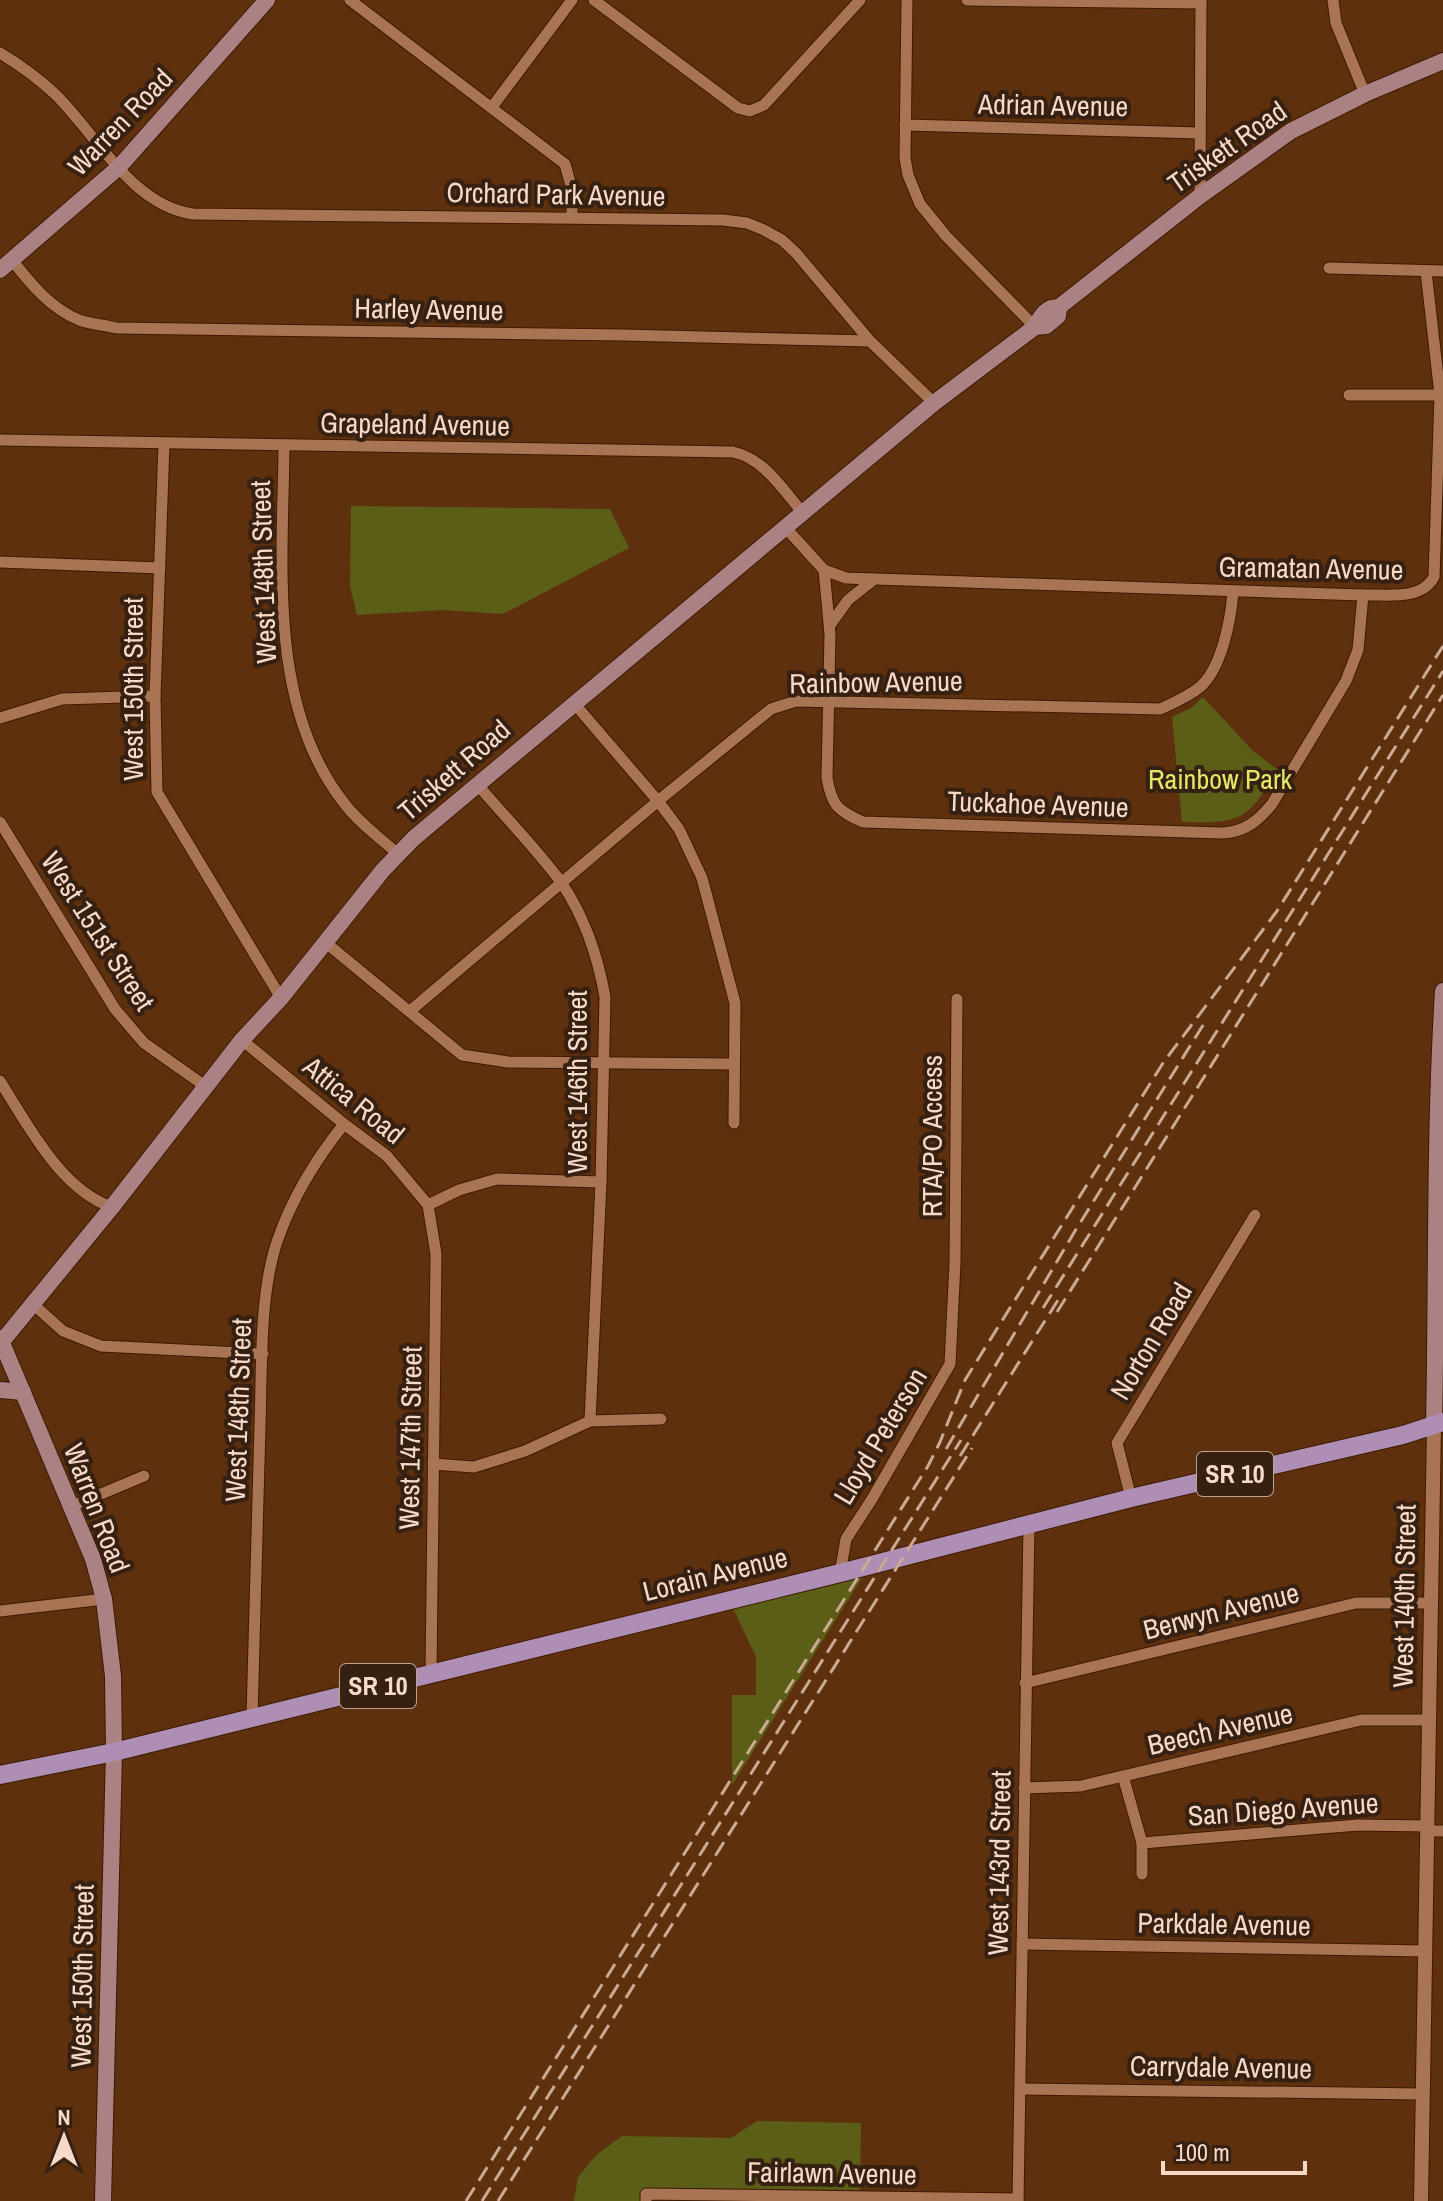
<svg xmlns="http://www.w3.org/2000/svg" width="1443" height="2201" font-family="'Archivo Narrow',sans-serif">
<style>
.green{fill:#5a5e16}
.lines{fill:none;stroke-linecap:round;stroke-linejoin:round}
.minor-casing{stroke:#3d1a02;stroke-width:13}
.tertiary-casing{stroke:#3d1a02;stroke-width:16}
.secondary-casing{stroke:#3d1a02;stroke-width:18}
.primary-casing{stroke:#3d1a02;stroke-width:20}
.minor{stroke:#a97453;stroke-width:11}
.tertiary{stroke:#a97453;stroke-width:14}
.secondary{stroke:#ab8184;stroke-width:16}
.primary{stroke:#ae8eb4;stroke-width:18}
.rail{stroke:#cca993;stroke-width:3;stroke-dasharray:16 8;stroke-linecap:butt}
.labels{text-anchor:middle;stroke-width:8;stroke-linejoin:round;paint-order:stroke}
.shield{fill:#352012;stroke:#bda291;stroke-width:2}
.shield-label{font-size:26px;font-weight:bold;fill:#f7d9c8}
.street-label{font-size:28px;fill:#f7d9c8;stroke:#352012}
.park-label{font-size:28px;fill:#e1e968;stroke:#352012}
</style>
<rect width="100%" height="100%" fill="#5f300e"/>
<g class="green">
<path d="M351,506L610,509L629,548L503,614L443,610L357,615L350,586Z"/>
<path d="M1203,697L1253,751L1278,770C1248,820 1241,824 1182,822L1172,717L1191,708Z"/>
<path d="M865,1573L732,1785V1695H756V1657L731,1604Z"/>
<path d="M757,2121L861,2123L860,2190L644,2188L643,2201H574L578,2177L596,2155L622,2136L731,2138Z"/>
</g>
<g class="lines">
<g class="minor-casing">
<g id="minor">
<path d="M350,0L565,164L572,189V217"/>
<path d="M594,0L738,108L750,111L764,105L860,0"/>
<path d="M907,0L905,158L908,175L920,204L946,236L1035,327"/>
<path d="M967,0L1201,3"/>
<path d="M1333,0L1336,23L1365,94"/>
<path d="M0,53C20,65 38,78 55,94C97,135 131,205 193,214L723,220L747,223L764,230L782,240L796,253L870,341L934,403"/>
<path d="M492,107L572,0"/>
<path d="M905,125L1200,133"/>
<path d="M1200,196L1201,0"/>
<path d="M12,260C30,283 50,308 79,320C90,324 104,325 116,328L623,335L870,341"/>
<path d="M1329,268L1443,271"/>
<path d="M1349,395H1440"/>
<path d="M0,440L733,452C765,459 783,490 803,513"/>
<path d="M164,444L155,696L157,792L281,998"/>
<path d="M284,446C283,563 267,705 344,803C358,822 380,838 398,854"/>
<path d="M785,527L824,570L846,578L1363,595C1387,594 1421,601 1434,577L1440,395L1426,271"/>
<path d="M0,562L160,568"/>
<path d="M824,570L830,634L827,778C832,806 837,810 863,822L1222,833C1245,832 1258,821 1272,804L1346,681L1358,650L1363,595"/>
<path d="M830,625L848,600L872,581"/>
<path d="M573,702L658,801L679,829L702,878L735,1003L734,1123"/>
<path d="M0,718L62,699L155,696"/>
<path d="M477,784C504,816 536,848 561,882C584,916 598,957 605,997L601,1182L590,1421"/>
<path d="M0,822L115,1009L144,1043L205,1086"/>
<path d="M325,942L462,1055L508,1062L734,1064"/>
<path d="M410,1011L658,801L771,709L796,701L1160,709C1173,703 1188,697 1200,687C1222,668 1231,619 1233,591"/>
<path d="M242,1040L344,1124L387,1156L428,1205L436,1254L431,1672"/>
<path d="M0,1081C27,1124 61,1190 112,1207"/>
<path d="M428,1205L459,1190L497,1179L601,1182"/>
<path d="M34,1305L63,1331L101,1346L263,1354"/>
<path d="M433,1464L474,1467L525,1451L590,1421L661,1419"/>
<path d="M1131,1498L1117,1443L1255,1215"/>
<path d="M70,1507L144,1476"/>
<path d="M840,1573L846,1539L872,1499L950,1364L955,1263L957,999"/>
<path d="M0,1611L104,1599"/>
<path d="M1025,1683L1356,1603H1429"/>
<path d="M252,1717C255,1620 258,1523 260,1426C262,1369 259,1292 278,1239C293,1196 316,1159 344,1124"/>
<path d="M1123,1776L1142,1843V1874"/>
<path d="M1024,1788L1081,1786L1361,1720H1428"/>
<path d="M1427,1831H1443"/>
<path d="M1142,1843L1358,1825L1427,1826"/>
<path d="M1022,1944L1425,1951"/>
<path d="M1020,2089L1422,2094"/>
<path d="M646,2201V2194L1018,2199"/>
<path d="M1018,2201L1029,1525"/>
</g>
</g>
<g class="tertiary-casing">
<path id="tertiary" d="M1421,2201L1434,1425"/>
</g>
<g class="secondary-casing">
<g id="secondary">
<path d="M0,270L119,167L267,0"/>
<path d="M1035,327C1041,316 1045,307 1059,307L1200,196L1291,131L1365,94L1443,61"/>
<path d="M0,1338L93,1559L104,1599L113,1676L114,1752L103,2201"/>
<path d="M0,1344L112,1207L242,1040L281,998L383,870L414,838L934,403L1035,327L1046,326L1058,316L1059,307"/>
<path d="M0,1390L23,1392"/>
<path d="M1434,1425C1437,1281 1434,1136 1443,991"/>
</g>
</g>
<g class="primary-casing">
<path id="primary" d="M0,1775L114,1752L840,1573L1131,1498L1403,1435L1443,1422"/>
</g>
<use href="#minor" class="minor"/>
<use href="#tertiary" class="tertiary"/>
<use href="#secondary" class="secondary"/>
<use href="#primary" class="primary"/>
<g class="rail">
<path d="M1043,1308L1443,671"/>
<path d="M1057,1312L1443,695"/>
<path d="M946,1449L1075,1231L1205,1022"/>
<path d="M960,1456L1058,1300"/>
<path d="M466,2201L928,1466L940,1442L965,1380L1163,1063L1277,911L1443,646"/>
<path d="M482,2201L961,1440"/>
<path d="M498,2201L972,1448"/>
</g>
</g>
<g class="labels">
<g class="shield">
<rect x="1197" y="1452" width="76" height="44" rx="6"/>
<rect x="340" y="1664" width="76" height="44" rx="6"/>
</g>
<g class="shield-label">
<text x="1235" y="1483">SR 10</text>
<text x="378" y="1695">SR 10</text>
</g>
<g class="street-label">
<text transform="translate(1053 105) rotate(1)" y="10">Adrian Avenue</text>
<text transform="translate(120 122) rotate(-46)" y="10">Warren Road</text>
<text transform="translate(1227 147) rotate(-35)" y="10">Triskett Road</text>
<text transform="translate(556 194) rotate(1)" y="10">Orchard Park Avenue</text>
<text transform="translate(429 309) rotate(1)" y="10">Harley Avenue</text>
<text transform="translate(415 424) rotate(1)" y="10">Grapeland Avenue</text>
<text transform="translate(1311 568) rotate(1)" y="10">Gramatan Avenue</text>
<text transform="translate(263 572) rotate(-92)" y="10">West 148th Street</text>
<text transform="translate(876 682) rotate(-1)" y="10">Rainbow Avenue</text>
<text transform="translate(133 689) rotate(-90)" y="10">West 150th Street</text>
<text transform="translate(454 770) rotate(-41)" y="10">Triskett Road</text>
<text transform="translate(1038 804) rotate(2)" y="10">Tuckahoe Avenue</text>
<text transform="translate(98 931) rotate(57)" y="10">West 151st Street</text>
<text transform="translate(577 1082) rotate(-90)" y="10">West 146th Street</text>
<text transform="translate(354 1100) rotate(39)" y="10">Attica Road</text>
<text transform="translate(932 1136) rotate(-90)" y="10">RTA/PO Access</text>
<text transform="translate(1151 1341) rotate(-59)" y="10">Norton Road</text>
<text transform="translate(238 1410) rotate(-88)" y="10">West 148th Street</text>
<text transform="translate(880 1436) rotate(-59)" y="10">Lloyd Peterson</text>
<text transform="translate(410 1438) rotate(-89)" y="10">West 147th Street</text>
<text transform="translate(97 1508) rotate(69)" y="10">Warren Road</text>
<text transform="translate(715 1574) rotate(-14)" y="10">Lorain Avenue</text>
<text transform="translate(1404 1596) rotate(-89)" y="10">West 140th Street</text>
<text transform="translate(1221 1611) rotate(-14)" y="10">Berwyn Avenue</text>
<text transform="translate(1220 1729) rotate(-13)" y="10">Beech Avenue</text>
<text transform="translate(1283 1809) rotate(-4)" y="10">San Diego Avenue</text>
<text transform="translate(999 1863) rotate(-89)" y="10">West 143rd Street</text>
<text transform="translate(1224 1924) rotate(1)" y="10">Parkdale Avenue</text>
<text transform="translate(82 1976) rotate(-89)" y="10">West 150th Street</text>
<text transform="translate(1221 2067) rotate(1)" y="10">Carrydale Avenue</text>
<text transform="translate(832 2173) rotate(1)" y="10">Fairlawn Avenue</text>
</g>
<g class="park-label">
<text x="1220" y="789">Rainbow Park</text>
</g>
</g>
<g transform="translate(64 2137)" stroke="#352012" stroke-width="6" paint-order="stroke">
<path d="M0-6L14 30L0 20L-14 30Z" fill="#f7d9c8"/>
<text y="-12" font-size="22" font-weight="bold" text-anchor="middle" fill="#f7d9c8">N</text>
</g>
<path d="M1163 2161v12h142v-12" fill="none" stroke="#f7d9c8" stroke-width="4"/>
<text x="1175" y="2161" font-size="24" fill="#f7d9c8" stroke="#352012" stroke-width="6" paint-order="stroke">100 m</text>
</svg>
